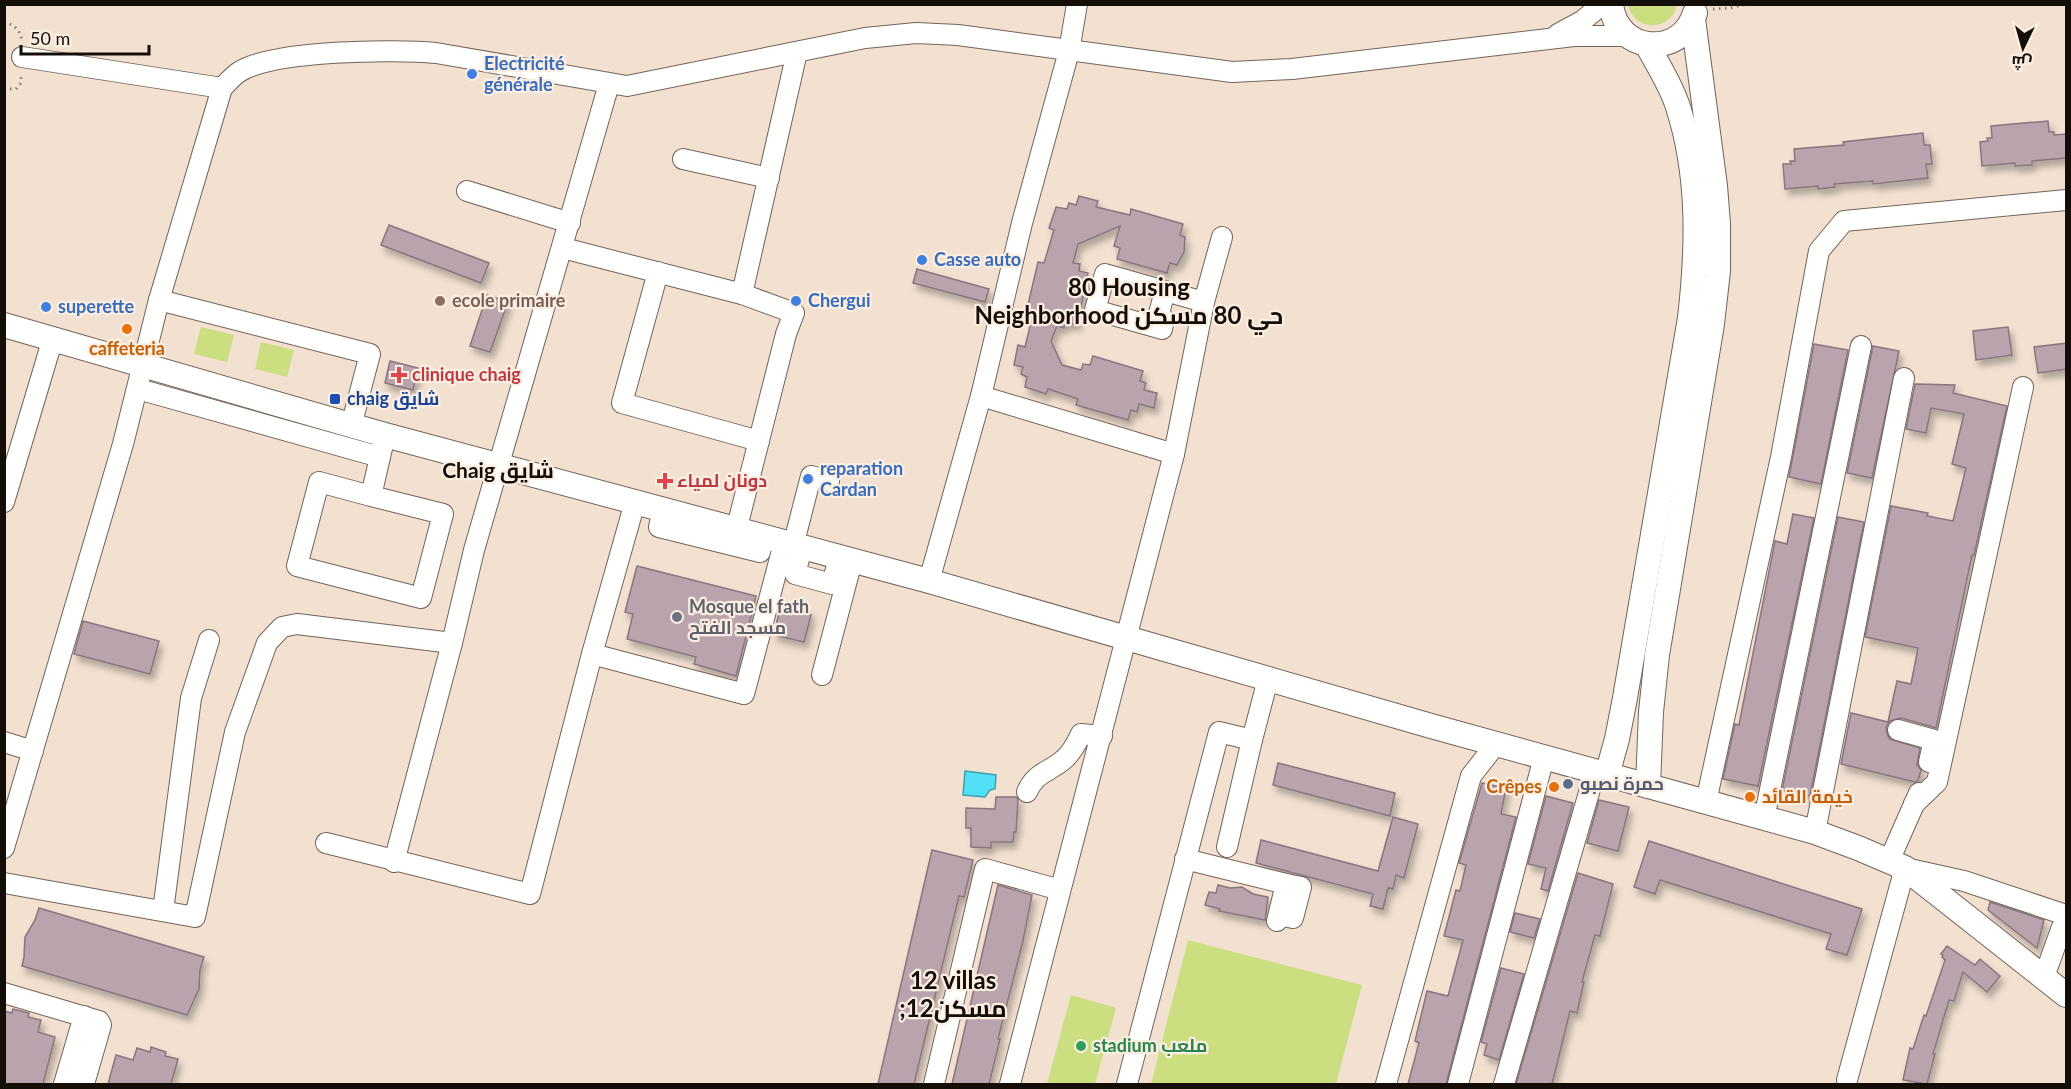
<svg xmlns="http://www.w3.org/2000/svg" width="2071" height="1089" font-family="Lato,Cairo,sans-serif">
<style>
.green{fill:#cbdf80}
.water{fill:#52e0f7;stroke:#3fa1b0;stroke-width:1.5}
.building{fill:#b9a4ae;stroke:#89757f;stroke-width:1.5;filter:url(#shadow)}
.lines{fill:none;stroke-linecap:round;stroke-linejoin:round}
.minor-casing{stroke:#746458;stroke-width:22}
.major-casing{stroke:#746458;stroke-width:26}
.path{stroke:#887b71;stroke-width:3;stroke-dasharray:1.5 4.5;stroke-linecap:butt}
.minor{stroke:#fff;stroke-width:20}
.major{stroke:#fff;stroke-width:24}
.shop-dot{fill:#3f7fe0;stroke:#fdeee2;stroke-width:2}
.education-dot{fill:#8d6e63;stroke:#fdeee2;stroke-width:2}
.food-dot{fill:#e8710a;stroke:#fdeee2;stroke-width:2}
.health-dot{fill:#e0444e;stroke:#fdeee2;stroke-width:2}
.transit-dot{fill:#1a4fb4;stroke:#fdeee2;stroke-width:2}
.worship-dot{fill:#6b7280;stroke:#fdeee2;stroke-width:2}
.service-dot{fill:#5c6f8a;stroke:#fdeee2;stroke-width:2}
.leisure-dot{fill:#2e9e5b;stroke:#fdeee2;stroke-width:2}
.labels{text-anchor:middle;stroke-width:4.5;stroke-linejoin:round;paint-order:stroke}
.shop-label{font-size:18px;font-weight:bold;fill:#366cbe;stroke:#fdeee2;text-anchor:start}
.education-label{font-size:18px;font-weight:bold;fill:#785e54;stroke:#fdeee2;text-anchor:start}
.food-label{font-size:18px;font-weight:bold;fill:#c56008;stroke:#fdeee2}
.health-label{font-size:18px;font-weight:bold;fill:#be3a42;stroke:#fdeee2;text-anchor:start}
.transit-label{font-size:18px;font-weight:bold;fill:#164399;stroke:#fdeee2;text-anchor:start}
.worship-label{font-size:18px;font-weight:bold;fill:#5b616d;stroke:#fdeee2;text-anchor:start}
.service-label{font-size:18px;font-weight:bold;fill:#4e5e75;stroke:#fdeee2;text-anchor:start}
.leisure-label{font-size:18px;font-weight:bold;fill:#27864d;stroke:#fdeee2;text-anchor:start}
.quarter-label{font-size:21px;font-weight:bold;fill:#140e09;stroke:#fdeee2}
.district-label{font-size:24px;font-weight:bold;fill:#140e09;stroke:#fdeee2}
</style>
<defs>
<filter id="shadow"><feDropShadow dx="3.5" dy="6" stdDeviation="3" flood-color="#0004"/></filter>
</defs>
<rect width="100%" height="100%" fill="#f2e0d1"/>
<g class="green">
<path d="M1628,5V4L1677,5C1671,32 1634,32 1628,5Z"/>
<path d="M201,327L234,335L227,362L194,354Z"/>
<path d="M261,342L294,350L287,377L255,369Z"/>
<path d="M1188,940L1362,985L1336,1084H1151Z"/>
<path d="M1071,995L1116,1008L1095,1084H1047Z"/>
</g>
<path class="water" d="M965,771L996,775L995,789L990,790L985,797L963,795Z"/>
<g class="building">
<path d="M2048,121L2049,132H2054V135L2067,134V158L2032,161V165L2015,166V163L1982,166L1980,142L1988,141L1987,138H1992L1991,126Z"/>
<path d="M1923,133L1924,145H1930L1932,164H1926L1928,178L1873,184V181L1834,184L1835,187L1818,189V186L1785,189L1783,164H1791L1790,161H1795L1794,149L1844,145L1843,142Z"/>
<path d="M1079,196L1098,201L1096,207L1130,215L1131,209L1183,224L1180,235L1185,237L1184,252L1177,265L1170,263L1167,273L1117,259L1120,248L1114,246L1120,226L1078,244L1073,263L1080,264L1079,271L1088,273L1077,325L1065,323L1064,328L1057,326L1051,341L1062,365L1081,370L1083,364L1090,365L1093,356L1143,371L1140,381L1146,383L1144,390L1157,393L1154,408L1139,404L1137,412L1131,410L1128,420L1076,405L1078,399L1048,389L1046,394L1025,387L1027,377L1021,374L1023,367L1014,365L1018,345L1025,347L1033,314L1026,313L1038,262L1044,263L1054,230L1049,228L1056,207L1067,209L1069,203L1076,205Z"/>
<path d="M389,225L489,263L481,283L381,245Z"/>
<path d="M917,269L989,289L985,302L913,283Z"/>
<path d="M487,295L508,302L490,352L470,346Z"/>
<path d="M2008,327L2012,355L1976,360L1973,331Z"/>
<path d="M2067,343V369L2038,373L2034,347Z"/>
<path d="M1814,344L1848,350L1821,484L1789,477Z"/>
<path d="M1873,346L1899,351L1872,478L1847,473Z"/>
<path d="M390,361L418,368L413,390L385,383Z"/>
<path d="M1915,384L1955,385L1953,393L2007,406L1974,555H1972L1936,728L1901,718L1890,721L1886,727L1887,734L1890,739L1920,748L1917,765L1921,770L1918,781L1915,782L1841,764L1851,713L1888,722L1897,681L1911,684L1918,648L1865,637L1891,506L1928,513L1927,516L1953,521L1966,468L1952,464L1964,414L1931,408L1926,433L1906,429Z"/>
<path d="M1793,514L1814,518L1758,786L1723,779L1735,724L1739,725L1775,541L1787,544Z"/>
<path d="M1838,517L1864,522L1810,796L1782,791Z"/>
<path d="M637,566L756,596L736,676L694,664L696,657L627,639L633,614L625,612Z"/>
<path d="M781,603L809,610L808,614L811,615L804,642L774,635Z"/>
<path d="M83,621L159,641L150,674L74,654Z"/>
<path d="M1278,763L1395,793L1390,816L1273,785Z"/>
<path d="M1482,783L1506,788L1501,814L1516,817L1446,1084H1408L1419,1043L1415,1041L1427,991L1448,996L1463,940L1444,936L1456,890L1460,891L1466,865L1459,863Z"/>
<path d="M1546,796L1573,803L1548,891L1541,889L1546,868L1528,864Z"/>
<path d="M996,797H1016L1018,799L1016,832H1014L1013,842H991V848L971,847V828H966V808L995,809Z"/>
<path d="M1599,800L1629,807L1618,851L1587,843Z"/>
<path d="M1393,817L1418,824L1404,878L1396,875L1393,889L1388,888L1383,909L1370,906L1373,894L1256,863L1261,840L1378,871Z"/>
<path d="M1649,841L1862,909L1847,955L1826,949L1831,934L1660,880L1655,894L1634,887Z"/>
<path d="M932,850L973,860L964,897L959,896L914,1084H878Z"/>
<path d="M1578,873L1613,884L1600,936L1595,935L1582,982H1584L1577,1013L1570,1011L1552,1084H1516Z"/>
<path d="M998,885L1032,895L1023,941L998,1039H1000L989,1084H952Z"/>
<path d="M1218,885L1230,888L1242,887L1253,894L1268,897L1265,920L1219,911L1220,909L1205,905L1209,892L1216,893Z"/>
<path d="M1990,902L2044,920L2037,948L1988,910Z"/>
<path d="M39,908L204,957L200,970L199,989L187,1015L22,966L24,957L25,937L35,920Z"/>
<path d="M1515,913L1540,919L1534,938L1510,932Z"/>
<path d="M1947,946L1975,965L1980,959L2000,976L1987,992L1963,972L1954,1001L1949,1000L1933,1054H1935L1927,1084L1903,1080L1910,1048L1913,1049L1924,1015L1926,1016L1945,960L1942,957L1943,955L1941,954Z"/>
<path d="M1501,968L1524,974L1499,1060L1484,1055L1487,1044L1481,1042Z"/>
<path d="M13,1009L29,1013L28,1017L41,1020L38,1032L55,1037L43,1084H4V1011L12,1013Z"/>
<path d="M151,1047L166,1052L165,1056L178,1059L171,1084H108L116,1055L133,1060L137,1048L150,1052Z"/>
</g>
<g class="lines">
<g class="minor-casing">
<g id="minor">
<path d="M1558,34L1582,21L1603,4"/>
<path d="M22,57L222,88"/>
<path d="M683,159L769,178"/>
<path d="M467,191L570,223"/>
<path d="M563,248L742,294L794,313L786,334L736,531"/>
<path d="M658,272L622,403L759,441"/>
<path d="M1165,291L1158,317L1164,319L1162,329L1095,310L1105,274L1204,302"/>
<path d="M742,294L797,52"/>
<path d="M159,300L370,354L351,426"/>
<path d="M138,389L380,457L383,444"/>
<path d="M981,396L1174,454"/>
<path d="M371,496L443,514L421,598L297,566L319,482L371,496L380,457"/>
<path d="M4,502L53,338"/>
<path d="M663,510L659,527L760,552L763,538"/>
<path d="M793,546L811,476L829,481"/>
<path d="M802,548L795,574L832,584L839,558"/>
<path d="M929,581L981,396L1022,223L1069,51L1077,4"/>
<path d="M592,654L744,694L784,543"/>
<path d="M822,675L852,561"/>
<path d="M1898,730L1934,740L1929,762"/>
<path d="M4,742L33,751"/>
<path d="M1027,792C1035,773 1047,773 1062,761C1071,754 1076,744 1081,734L1102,736"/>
<path d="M1706,802L1781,457L1819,251L1844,221L2066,200"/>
<path d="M1914,804L1937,782L2023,387"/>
<path d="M1764,819L1861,346"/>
<path d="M1815,832L1904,378"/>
<path d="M326,843L530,894L592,654L635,502"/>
<path d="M1227,847L1252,740"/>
<path d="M4,848L123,444L159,300L222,88C227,83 233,76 239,72C273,50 395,49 436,53L627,86L865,38L916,33L958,35L1232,72L1292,69L1574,36H1627"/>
<path d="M1185,859L1286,884L1277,921"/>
<path d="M1889,861L1919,793"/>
<path d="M394,862L452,643L474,550L609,84"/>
<path d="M4,883L195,917L235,732L267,643L282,627L297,624L452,643"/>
<path d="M163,911L191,698L209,640"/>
<path d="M1279,915L1293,918L1301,887L1286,884"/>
<path d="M2044,977L2062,927L2066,929"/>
<path d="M4,993L99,1021L101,1025L84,1084"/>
<path d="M1847,1080L1905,868L1964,881L2066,915"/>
<path d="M64,1084L84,1016"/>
<path d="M934,1084L985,869L1060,890"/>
<path d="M1010,1084L1174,454L1204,302L1222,237"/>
<path d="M1127,1084L1219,732L1252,740L1268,679"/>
<path d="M1386,1084L1471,776L1496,744"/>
<path d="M1458,1084L1544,757"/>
<path d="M1504,1084L1595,772"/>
</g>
</g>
<g class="major-casing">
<g id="major">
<path d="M1611,4C1616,53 1681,59 1695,13"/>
<path d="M4,325L385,435L929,581L1431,726L1815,832L1858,848L1905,868L2066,995"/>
<path d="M1607,775L1617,739L1625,698L1690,318C1698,247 1700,176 1678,107C1671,85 1658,65 1647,45"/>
<path d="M1648,786L1651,712L1657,655L1712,324L1718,271V224L1715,186L1693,19"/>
</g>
</g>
<g class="path">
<path d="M1713,9L1730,8L1747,4"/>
<path d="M4,22C15,25 20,30 22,41"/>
<path d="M4,89H16L21,83V75"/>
</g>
<use href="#minor" class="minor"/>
<use href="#major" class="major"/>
</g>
<g class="shop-dot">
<circle cx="472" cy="74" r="6"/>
<circle cx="922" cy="260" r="6"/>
<circle cx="796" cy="301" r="6"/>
<circle cx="46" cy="307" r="6"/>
<circle cx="808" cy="479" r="6"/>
</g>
<circle class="education-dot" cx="440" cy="301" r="6"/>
<g class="food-dot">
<circle cx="127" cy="329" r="6"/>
<circle cx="1554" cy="787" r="6"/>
<circle cx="1750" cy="797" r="6"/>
</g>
<g class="health-dot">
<path d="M396 366h6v6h6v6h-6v6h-6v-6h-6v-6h6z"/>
<path d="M662 472h6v6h6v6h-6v6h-6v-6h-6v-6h6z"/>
</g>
<rect class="transit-dot" x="329" y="393" width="12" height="12" rx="3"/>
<circle class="worship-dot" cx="677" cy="617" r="6"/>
<circle class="service-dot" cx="1568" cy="784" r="6"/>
<circle class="leisure-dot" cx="1081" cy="1046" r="6"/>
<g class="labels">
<g class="shop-label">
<text x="484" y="70">Electricité<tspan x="484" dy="21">générale</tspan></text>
<text x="934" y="266">Casse auto</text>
<text x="808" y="307">Chergui</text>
<text x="58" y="313">superette</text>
<text x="820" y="475">reparation<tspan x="820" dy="21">Cardan</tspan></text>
</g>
<g class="education-label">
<text x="452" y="307">ecole primaire</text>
</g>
<g class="food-label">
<text x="127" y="355">caffeteria</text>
<text x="1542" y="793" text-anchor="end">Crêpes</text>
<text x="1762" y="803" text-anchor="start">خيمة القائد</text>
</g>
<g class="health-label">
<text x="412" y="381">clinique chaig</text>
<text x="677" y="487">دونان لمياء</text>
</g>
<g class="transit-label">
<text x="347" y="405">chaig شايق</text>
</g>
<g class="worship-label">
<text x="689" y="613">Mosque el fath<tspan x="689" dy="21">مسجد الفتح</tspan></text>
</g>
<g class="service-label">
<text x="1580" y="790">حمرة نصبو</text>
</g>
<g class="leisure-label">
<text x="1093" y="1052">stadium ملعب</text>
</g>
<g class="quarter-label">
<text x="498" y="478">Chaig شايق</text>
</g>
<g class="district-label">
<text x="1129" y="296">80 Housing<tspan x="1129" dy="28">Neighborhood حي 80 مسكن</tspan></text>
<text x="953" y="989">12 villas<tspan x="953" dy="28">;12مسكن</tspan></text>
</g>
</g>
<rect width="2071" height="1089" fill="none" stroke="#140e09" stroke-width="12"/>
<g transform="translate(2023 48) rotate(185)" stroke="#fdeee2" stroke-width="4.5" paint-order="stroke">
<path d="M0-4.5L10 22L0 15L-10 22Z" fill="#140e09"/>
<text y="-9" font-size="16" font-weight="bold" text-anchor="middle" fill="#140e09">ش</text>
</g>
<path d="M21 45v9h128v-9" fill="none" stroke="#140e09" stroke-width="3"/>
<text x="30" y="45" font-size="18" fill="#140e09" stroke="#fdeee2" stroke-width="4.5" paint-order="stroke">50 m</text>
</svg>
